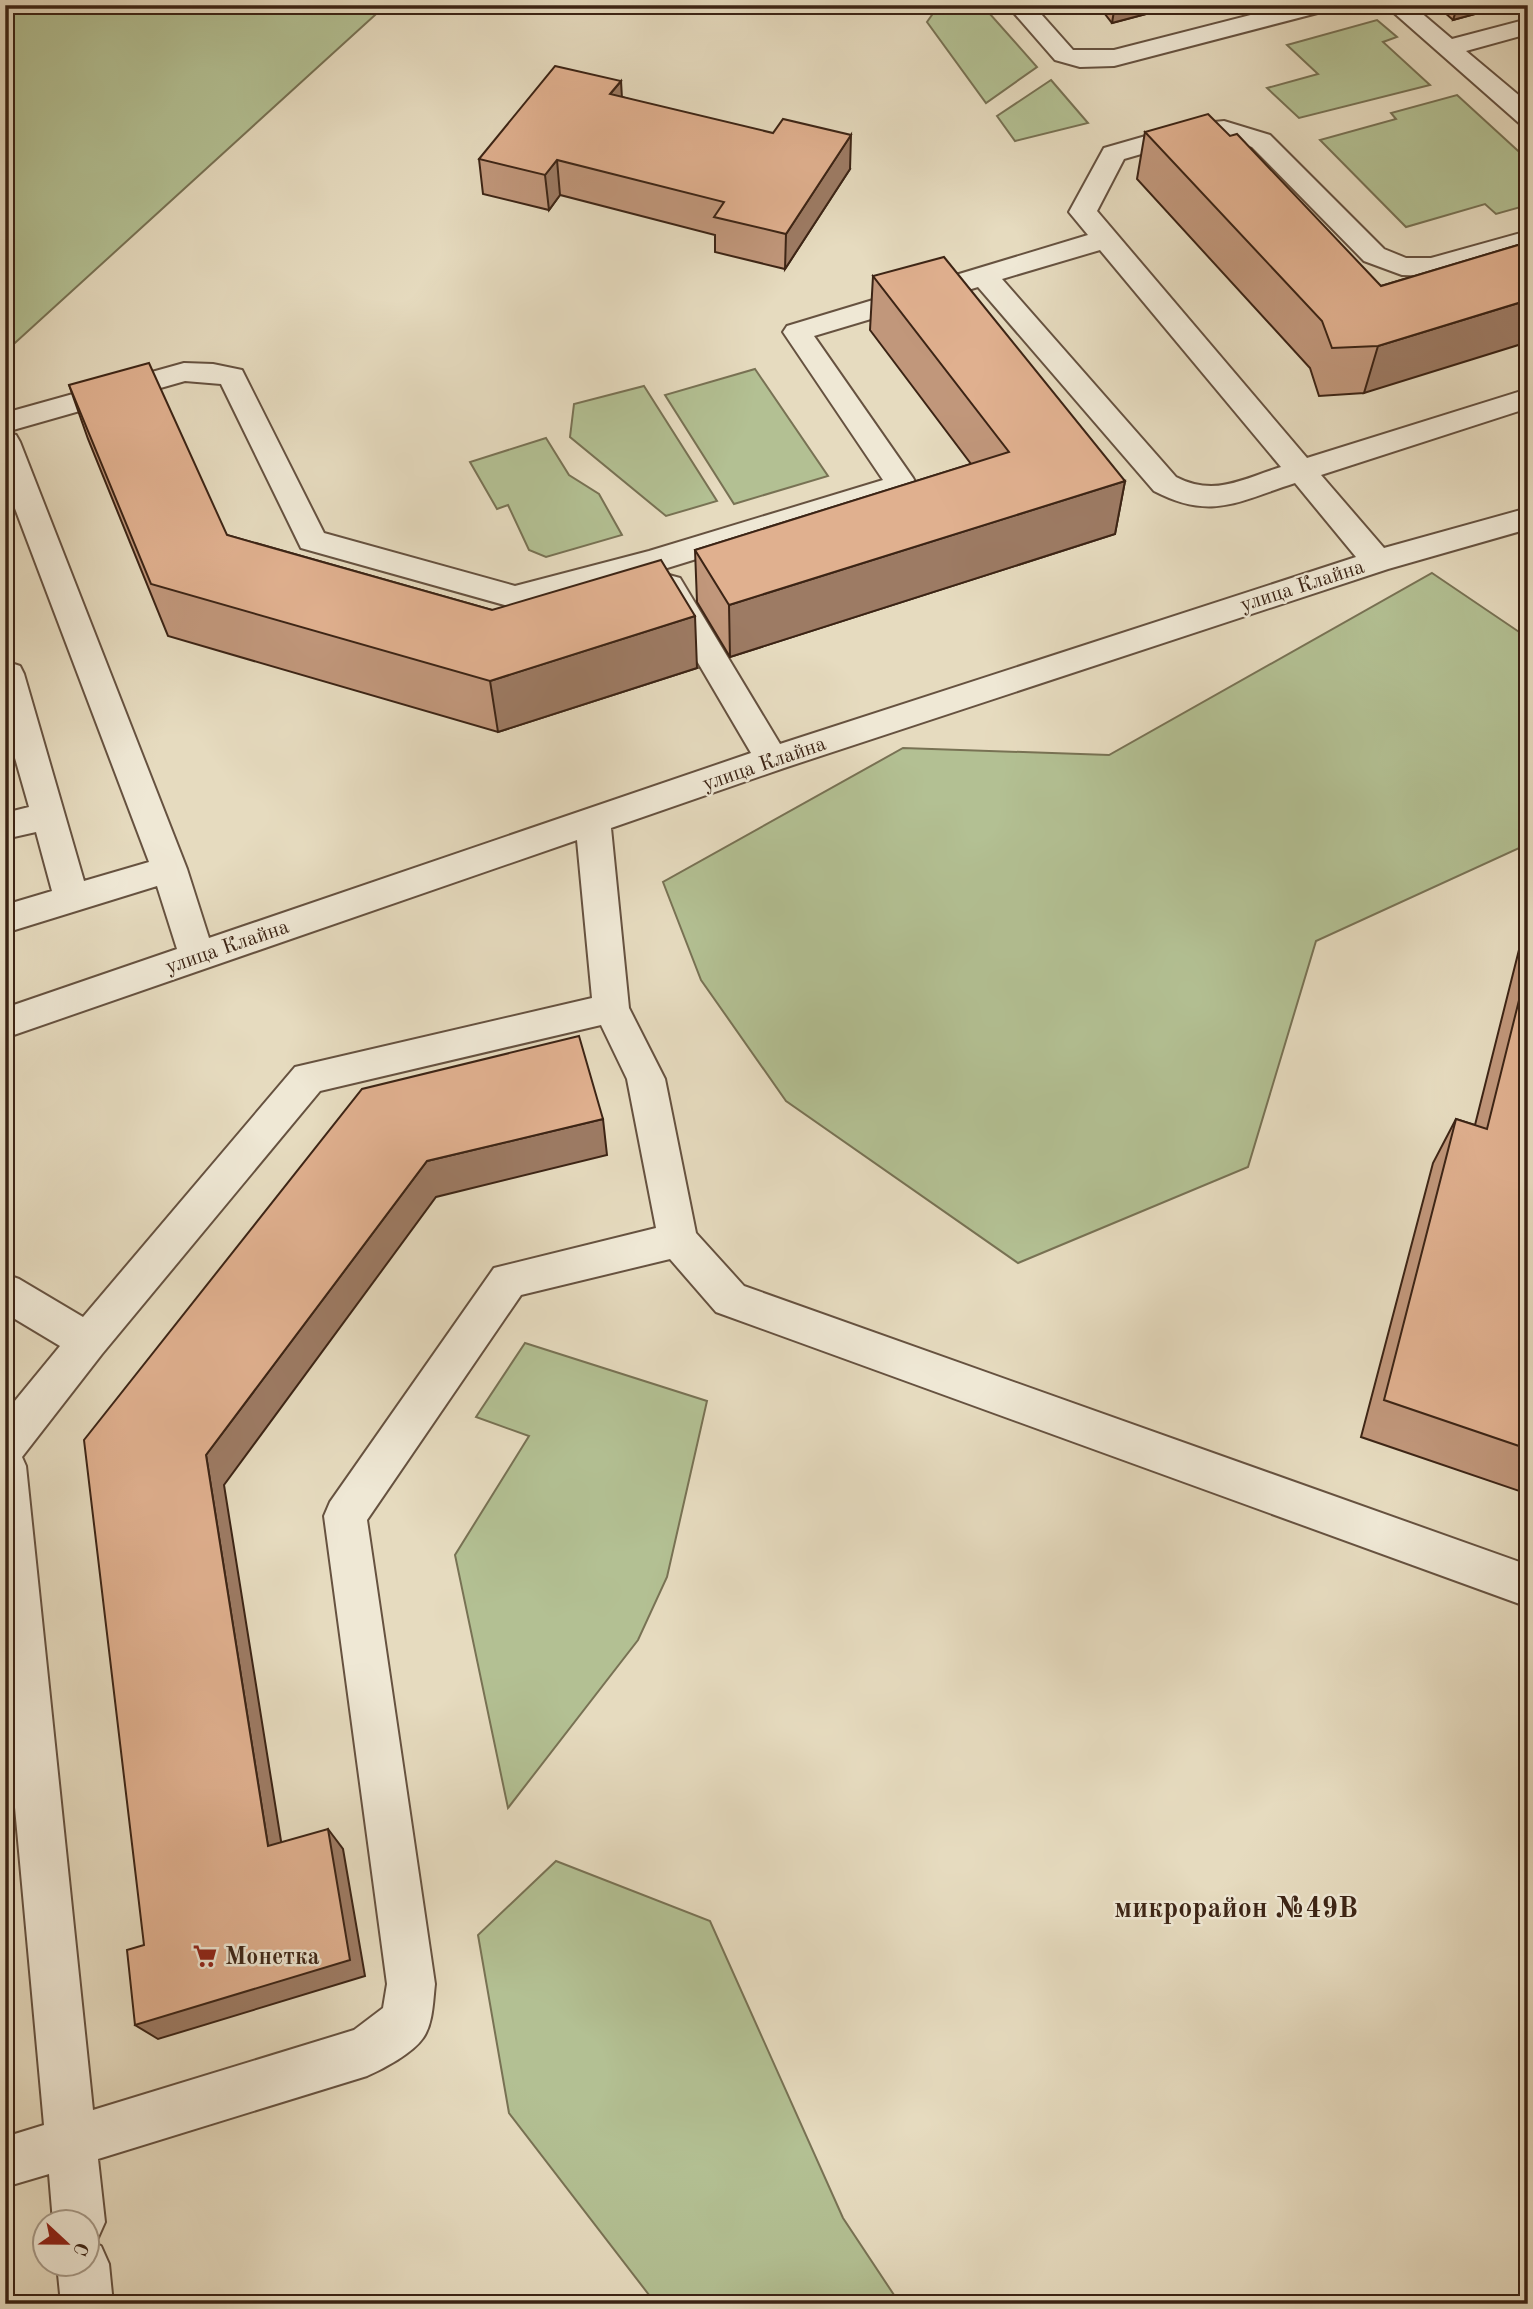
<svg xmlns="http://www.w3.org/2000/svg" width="1533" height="2309" font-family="'Old Standard TT',serif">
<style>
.green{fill:#b3c093;stroke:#787254;stroke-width:2}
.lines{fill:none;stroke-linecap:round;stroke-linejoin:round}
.minor-casing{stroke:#665240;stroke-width:4}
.minor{fill:#efe8d5;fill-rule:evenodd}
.wall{fill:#c1977b;stroke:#3c2415;stroke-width:2}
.shaded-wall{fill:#9d7b64;stroke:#3c2415;stroke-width:2}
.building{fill:#e0b08f;stroke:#3c2415;stroke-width:2}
.labels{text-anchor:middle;stroke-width:5;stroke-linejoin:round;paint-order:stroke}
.street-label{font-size:21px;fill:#3c2415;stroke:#efe8d5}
.near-poi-label{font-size:24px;font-weight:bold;fill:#3c2415;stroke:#efe8d5;text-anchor:start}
.near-quarter-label{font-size:28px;font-weight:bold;fill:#3c2415;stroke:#efe8d5}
</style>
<rect width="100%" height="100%" fill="#e6dbbf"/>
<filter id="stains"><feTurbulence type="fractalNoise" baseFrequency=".00286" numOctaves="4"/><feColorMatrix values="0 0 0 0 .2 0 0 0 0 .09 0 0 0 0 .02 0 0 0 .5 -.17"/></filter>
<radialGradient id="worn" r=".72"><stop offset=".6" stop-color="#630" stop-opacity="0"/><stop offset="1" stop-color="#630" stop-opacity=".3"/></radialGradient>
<g class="green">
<path d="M5,5H386L5,352Z"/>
<path d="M939,5H982L1037,67L986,103L927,22Z"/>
<path d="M1377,20L1397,37L1383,42L1430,85L1299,118L1267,88L1318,74L1287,45Z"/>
<path d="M1051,80L1088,123L1015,141L997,116Z"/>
<path d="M1457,95L1528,160V205L1496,214L1485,204L1406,227L1320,140L1396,119L1391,113Z"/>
<path d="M755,369L828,476L734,504L665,395Z"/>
<path d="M644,386L717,501L666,516L570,437L574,404Z"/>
<path d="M546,438L569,475L599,494L622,535L546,557L529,550L508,505L497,509L470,462Z"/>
<path d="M1432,573L1528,638V844L1316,941L1248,1167L1018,1263L786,1101L701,980L663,882L903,748L1109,755Z"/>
<path d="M525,1343L707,1401L667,1577L638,1640L508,1808L455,1555L529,1436L476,1417Z"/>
<path d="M556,1861L710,1921L843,2218L900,2304H656L509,2113L478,1935Z"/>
</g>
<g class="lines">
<g class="minor-casing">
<g id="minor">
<path d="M1007,5H1033L1073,50H1114L1290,5H1332L1329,10L1114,66L1080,67L1055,60Z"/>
<path d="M1385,5H1412L1452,39L1528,19V34L1466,51L1528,103V125L1519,123Z"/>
<path d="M1224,121L1270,135L1384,249L1406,258H1431L1528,231V248L1432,276L1402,275L1364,261L1252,147L1222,137L1186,141L1124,159L1097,211L1307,458L1528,389V408L1321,475L1384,548L1528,508V529L1388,569L784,768L611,828L629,1008L665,1079L696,1233L744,1286L1528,1565V1607L716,1312L670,1259L521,1295L367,1520L435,1984C433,2001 433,2024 423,2038C413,2053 383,2069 367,2076L98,2159L105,2222L97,2240L92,2242L101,2246L109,2264L113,2304H61L57,2264H88V2222H53L49,2174L5,2187V2137L44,2125L5,1698V1413L60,1346L5,1313V1274L19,1279L83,1317L295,1067L592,998L577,840L5,1038V1008L177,949L157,886L5,933V905L52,891L36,832L5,839V813L29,807L5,723V661L20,666L24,674L84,881L149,862L5,482V413L184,363L213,364L242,370L324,533L515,586L649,551L883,480L783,332L787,326L1088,235L1069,212L1104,148L1184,125ZM1100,250L1281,467C1242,479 1215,497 1176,477L1002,279ZM978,287L1154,491C1211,521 1239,501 1295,483L1356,557L780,744L680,578L669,575L658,578L653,586L751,753L209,938L187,869L20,442L16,435L6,432L185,381L221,384L301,548L515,608L664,569L913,492L917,485L913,478L814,336ZM601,1025L627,1079L656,1228L494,1268L330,1502L324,1516L387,1984L383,2008L354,2030L93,2110L26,1466L22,1457L102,1354L320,1091Z"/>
</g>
</g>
<use href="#minor" class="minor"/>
</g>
<g class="wall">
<path d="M1098,5H1180L1112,23Z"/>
<path d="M1436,5H1508L1453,20Z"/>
<path d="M622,97L850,169L785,269L715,252V235L560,195L549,210L483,194L479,159Z"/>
<path d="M1145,132L1381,286L1528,242L1364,393L1319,396L1310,368L1137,179Z"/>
<path d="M873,276L1125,481L1115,534L730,657L697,602L695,550L971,464L870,330Z"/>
<path d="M69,385L227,535L697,668L498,732L168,636L88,439Z"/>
<path d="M1528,914V1310L1521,1341L1528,1343V1494L1361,1437L1433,1163L1456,1119L1475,1125Z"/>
</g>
<g class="shaded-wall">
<path d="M1115,5H1180L1112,23Z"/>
<path d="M1458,5H1508L1453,20Z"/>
<path d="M621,81L623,116L610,94Z"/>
<path d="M851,135L850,169L785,269L786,234Z"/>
<path d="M557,160L560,195L549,210L545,175Z"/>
<path d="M1528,300V342L1364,393L1378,346Z"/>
<path d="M1125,481L1115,534L730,657L729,605Z"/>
<path d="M695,616L697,668L498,732L490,681Z"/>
<path d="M603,1119L607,1155L436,1197L224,1485L285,1866L268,1846L206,1455L427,1161Z"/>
<path d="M328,1829L343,1849L365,1976L158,2039L135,2025Z"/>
<path d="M5,1905L8,1945L5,1946Z"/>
</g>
<g class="building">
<path d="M555,66L621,81L610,94L773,133L783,119L851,135L786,234L714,217L724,202L557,160L545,175L479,159Z"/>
<path d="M1208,114L1230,136L1237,134L1381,286L1528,242V300L1378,346L1332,348L1322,321L1145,132Z"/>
<path d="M944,257L1125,481L729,605L695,550L1009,452L873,276Z"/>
<path d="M149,363L227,535L492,610L661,560L695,616L490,681L151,584L69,385Z"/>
<path d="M1528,964V1310L1521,1341L1528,1343V1449L1384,1400L1456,1119L1487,1129Z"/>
<path d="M579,1036L603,1119L427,1161L206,1455L268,1846L328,1829L350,1960L135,2025L127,1950L144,1945L84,1440L362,1089Z"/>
</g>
<defs>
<g id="supermarket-bare" transform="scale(1.89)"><path d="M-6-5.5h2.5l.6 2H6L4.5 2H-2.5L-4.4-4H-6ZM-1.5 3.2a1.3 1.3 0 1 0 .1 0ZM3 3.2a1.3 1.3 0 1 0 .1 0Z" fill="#8f2418" stroke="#efe8d5" stroke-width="2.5" paint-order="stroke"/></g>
</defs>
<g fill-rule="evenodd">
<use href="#supermarket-bare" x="205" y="1956"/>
</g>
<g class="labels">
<g class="street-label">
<text transform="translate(1302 585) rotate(-18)" y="7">улица Клайна</text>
<text transform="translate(764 763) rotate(-19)" y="7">улица Клайна</text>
<text transform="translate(227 946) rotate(-19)" y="7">улица Клайна</text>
</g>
<g class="near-poi-label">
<text x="225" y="1964">Монетка</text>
</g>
<g class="near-quarter-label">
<text x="1236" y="1917">микрорайон №49В</text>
</g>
</g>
<rect width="1533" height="2309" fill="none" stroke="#e6dbbf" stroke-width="28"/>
<rect x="7" y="7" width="1519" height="2295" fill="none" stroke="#3c2415" stroke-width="3.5"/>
<rect x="14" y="14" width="1505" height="2281" fill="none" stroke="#3c2415" stroke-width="2"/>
<g transform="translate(66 2243) rotate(112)"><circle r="33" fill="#efe8d5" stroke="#a79a88" stroke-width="2"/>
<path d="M0-5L12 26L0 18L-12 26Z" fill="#8f2418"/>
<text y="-10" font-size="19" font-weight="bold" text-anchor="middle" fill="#3c2415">С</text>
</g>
<rect width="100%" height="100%" filter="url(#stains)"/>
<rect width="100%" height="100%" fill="url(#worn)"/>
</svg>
